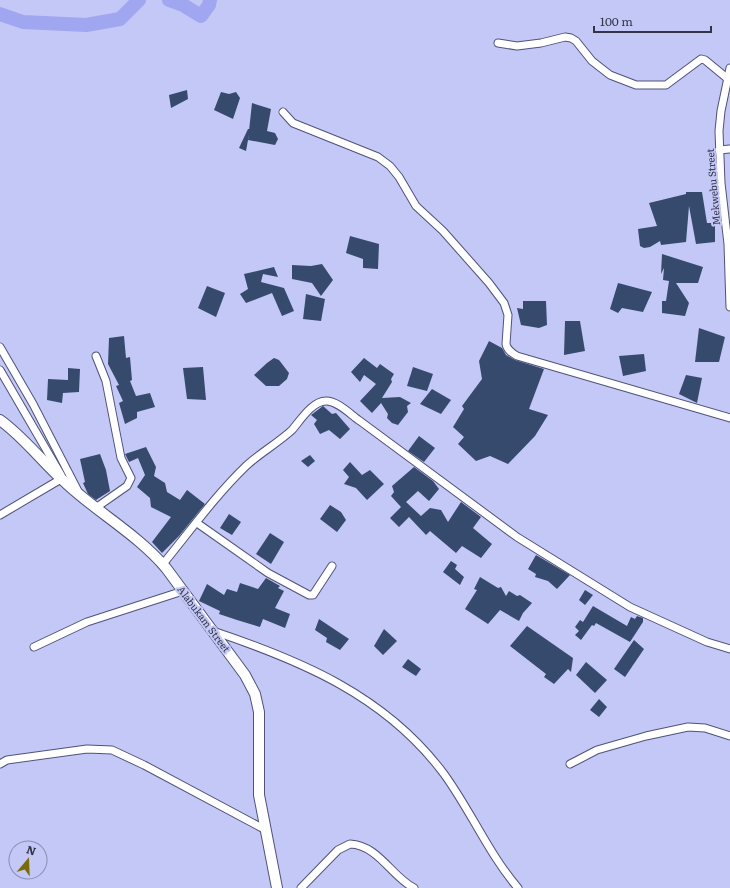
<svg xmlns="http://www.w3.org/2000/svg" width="730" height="888" font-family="Literata,serif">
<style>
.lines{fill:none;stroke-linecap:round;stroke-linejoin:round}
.river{stroke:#a0a6ef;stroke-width:14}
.building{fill:#354a6d}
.street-casing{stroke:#4f527a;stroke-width:9}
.secondary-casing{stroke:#4f527a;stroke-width:12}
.street{stroke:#fff;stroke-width:7}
.secondary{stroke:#fff;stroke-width:10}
.labels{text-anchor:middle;stroke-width:4;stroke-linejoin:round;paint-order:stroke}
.street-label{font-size:10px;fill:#333547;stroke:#c4c8f7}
</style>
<rect width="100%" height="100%" fill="#c4c8f7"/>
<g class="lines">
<g class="river">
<path d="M169,0L183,5L201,16L209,5L210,0"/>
<path d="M0,14L23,22L86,25L120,19L139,0"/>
</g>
</g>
<g class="building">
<path d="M187,90L188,99L171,108L169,95Z"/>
<path d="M221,92L229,94L236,92L240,98L233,119L214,110Z"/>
<path d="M252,103L271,109L267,131L275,133L278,139L275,145L248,140Z"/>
<path d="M248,129H250L246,151L239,148Z"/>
<path d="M686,192H702L707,223H715V242L696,244L689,206L686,242L661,245L660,241L650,247L644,248L640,246L638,229L657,226L649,203L686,194Z"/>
<path d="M350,236L379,244L378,269L363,268V259L346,253Z"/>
<path d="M662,254L703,267L698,283H676L689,303L685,316L662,313V301H666L669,281L663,280L664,268L661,274Z"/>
<path d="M322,264L333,280L321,296L312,283L292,279V265L311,266Z"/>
<path d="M274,267L278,277L263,274L261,282L284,288L294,311L282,316L272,293L246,303L240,294L248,289L244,274Z"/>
<path d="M618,283L652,292L643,312L622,308L618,313L610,309Z"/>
<path d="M207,286L225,293L216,317L198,308Z"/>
<path d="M306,294L325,299L321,321L303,319Z"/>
<path d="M523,301H546L547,325L539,328L521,325L517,308L523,309Z"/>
<path d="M565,321H580L585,351L564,355Z"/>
<path d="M699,328L725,337L719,362H695Z"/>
<path d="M124,336L126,358L130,357L132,380L130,381L136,396L150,393L155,407L137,412V418L125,424L119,403L123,401L116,386L119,385L108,364L109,338Z"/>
<path d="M489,341L502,348L506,355L515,360L544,369L529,409L548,415L535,436L508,464L490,456L476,461L458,444L464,437L453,427L464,409L462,406L482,379L479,361Z"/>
<path d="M644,354L646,371L623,376L619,356Z"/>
<path d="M274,358L279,360L289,373L287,379L279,386H266L254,375L267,363Z"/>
<path d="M364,358L377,368L380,364L394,374L391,379L392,382L382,398L400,397L411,403L407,406L408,412L398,425L392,423L387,418L388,414L381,403L372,413L360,401L376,384L364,375L360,382L351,372Z"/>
<path d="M203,367L206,400L187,399L183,368Z"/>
<path d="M413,367L433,374L427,391L407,386Z"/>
<path d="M68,368L80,369L79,392L63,393L62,403L47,400L48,379L68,380Z"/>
<path d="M686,375L702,378L697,403L679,394Z"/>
<path d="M432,389L451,400L441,414L420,404Z"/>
<path d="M323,406L332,414L336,413L350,429L340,439L329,430L320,434L314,424L317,420L311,415Z"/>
<path d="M419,436L435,448L424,462L408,451Z"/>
<path d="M146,447L156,467L154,476L165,483L167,492L180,500L187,490L205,504L179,536L162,553L152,542L171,517L151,507L150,498L137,487L145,475L138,458L129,462L125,454Z"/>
<path d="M100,454L106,470L110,491L96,500L88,494L83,483L85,482L80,459Z"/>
<path d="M310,455L315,461L308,467L301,461Z"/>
<path d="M350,462L362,475L370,470L384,484L367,500L356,488L344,484L349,477L343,470Z"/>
<path d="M414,467L433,481L439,489L429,501L418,491L406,502L421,516L430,508L441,510L448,522L461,502L481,517L473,528L492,544L481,558L462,546L456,553L430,531L426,535L409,517L399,527L390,518L401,507L391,496L394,492L392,486Z"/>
<path d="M330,505L341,512L346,520L337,532L320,519Z"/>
<path d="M229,514L241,522L232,535L220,528Z"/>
<path d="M270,533L284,542L271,564L256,554Z"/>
<path d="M536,555L570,575L557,589L548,581L535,577L536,574L528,569Z"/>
<path d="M451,561L457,565L455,569L464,577L460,585L443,572Z"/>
<path d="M480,577L498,588L501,587L506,596L509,591L517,596L520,595L532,603L523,613L519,621L500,610L488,624L465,609L477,590L474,589Z"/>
<path d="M266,578L280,586L278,588L284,591L275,608L290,614L285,628L263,619L260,627L237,620L219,614L220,611L199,601L207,584L224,595L227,589L237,592L240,583L258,589Z"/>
<path d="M585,590L593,595L585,605L579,600Z"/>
<path d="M593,606L627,626L631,617L635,619L637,616L643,618V622L630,642L596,623L594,626L592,625L581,640L575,635L579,631L575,627L580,620L583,622Z"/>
<path d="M319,619L349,639L340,650L326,642L327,638L315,630Z"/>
<path d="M527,626L573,658L571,672L568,669L554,684L544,677L546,674L510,646Z"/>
<path d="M384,629L397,641L383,655L374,646Z"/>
<path d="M634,640L644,649L625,677L614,669Z"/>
<path d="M408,659L421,669L416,676L402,667Z"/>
<path d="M586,662L607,680L595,693L576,675Z"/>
<path d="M599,699L607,707L599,717L590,710Z"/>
</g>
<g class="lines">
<g class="street-casing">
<g id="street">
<path d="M498,43L517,46L541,43L565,37L571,38L576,41L592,61L610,75L636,85H666L701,59L705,60L728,79"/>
<path d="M730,68L721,111L719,131L721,183L728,244L730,307"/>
<path d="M283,112L293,123L378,157L390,166L399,177L416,206L443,231L489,283L504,303L508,315L506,344C507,350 512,353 517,356L730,418"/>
<path d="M719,150L730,149"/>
<path d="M0,347L33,404L78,491"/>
<path d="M96,356L106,381L121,458L131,478L127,486L97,507"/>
<path d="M0,370L61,475"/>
<path d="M0,515L61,479"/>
<path d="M197,523L268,573L309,595H313L332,566"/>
<path d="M163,564C190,531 215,496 246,466C260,453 278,443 292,430C300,421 312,401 326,401C338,401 351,415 360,421L517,537L630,607L707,642L730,649"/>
<path d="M213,631C302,661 386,696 444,774C471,811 488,853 518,888"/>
<path d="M34,647L87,622L183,591"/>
<path d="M0,764L7,760L87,749L112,750L144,765L264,829"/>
<path d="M570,764L597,750L646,736L688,727L705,728L730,736"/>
<path d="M301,888L338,850L350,844C378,845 392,877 414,888"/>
</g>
</g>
<g class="secondary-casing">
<path id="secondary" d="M0,420C25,438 43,463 66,483C98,513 137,534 166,568L245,675L255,694L259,712V795L277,888"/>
</g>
<use href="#street" class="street"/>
<use href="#secondary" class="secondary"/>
</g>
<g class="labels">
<g class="street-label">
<text transform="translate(713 187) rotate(-95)" y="4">Mekwebu Street</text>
<text transform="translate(204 619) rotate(53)" y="4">Alabukam Street</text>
</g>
</g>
<g transform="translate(28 860) rotate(19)"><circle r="19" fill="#c4c8f7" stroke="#8a8db1"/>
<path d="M0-3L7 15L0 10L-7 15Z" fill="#7a6c05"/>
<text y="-6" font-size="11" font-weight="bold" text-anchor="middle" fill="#333547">N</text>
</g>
<path d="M594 26v6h117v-6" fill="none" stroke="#333547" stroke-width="2"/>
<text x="600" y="26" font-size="12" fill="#333547" stroke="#c4c8f7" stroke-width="3" paint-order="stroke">100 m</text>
</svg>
